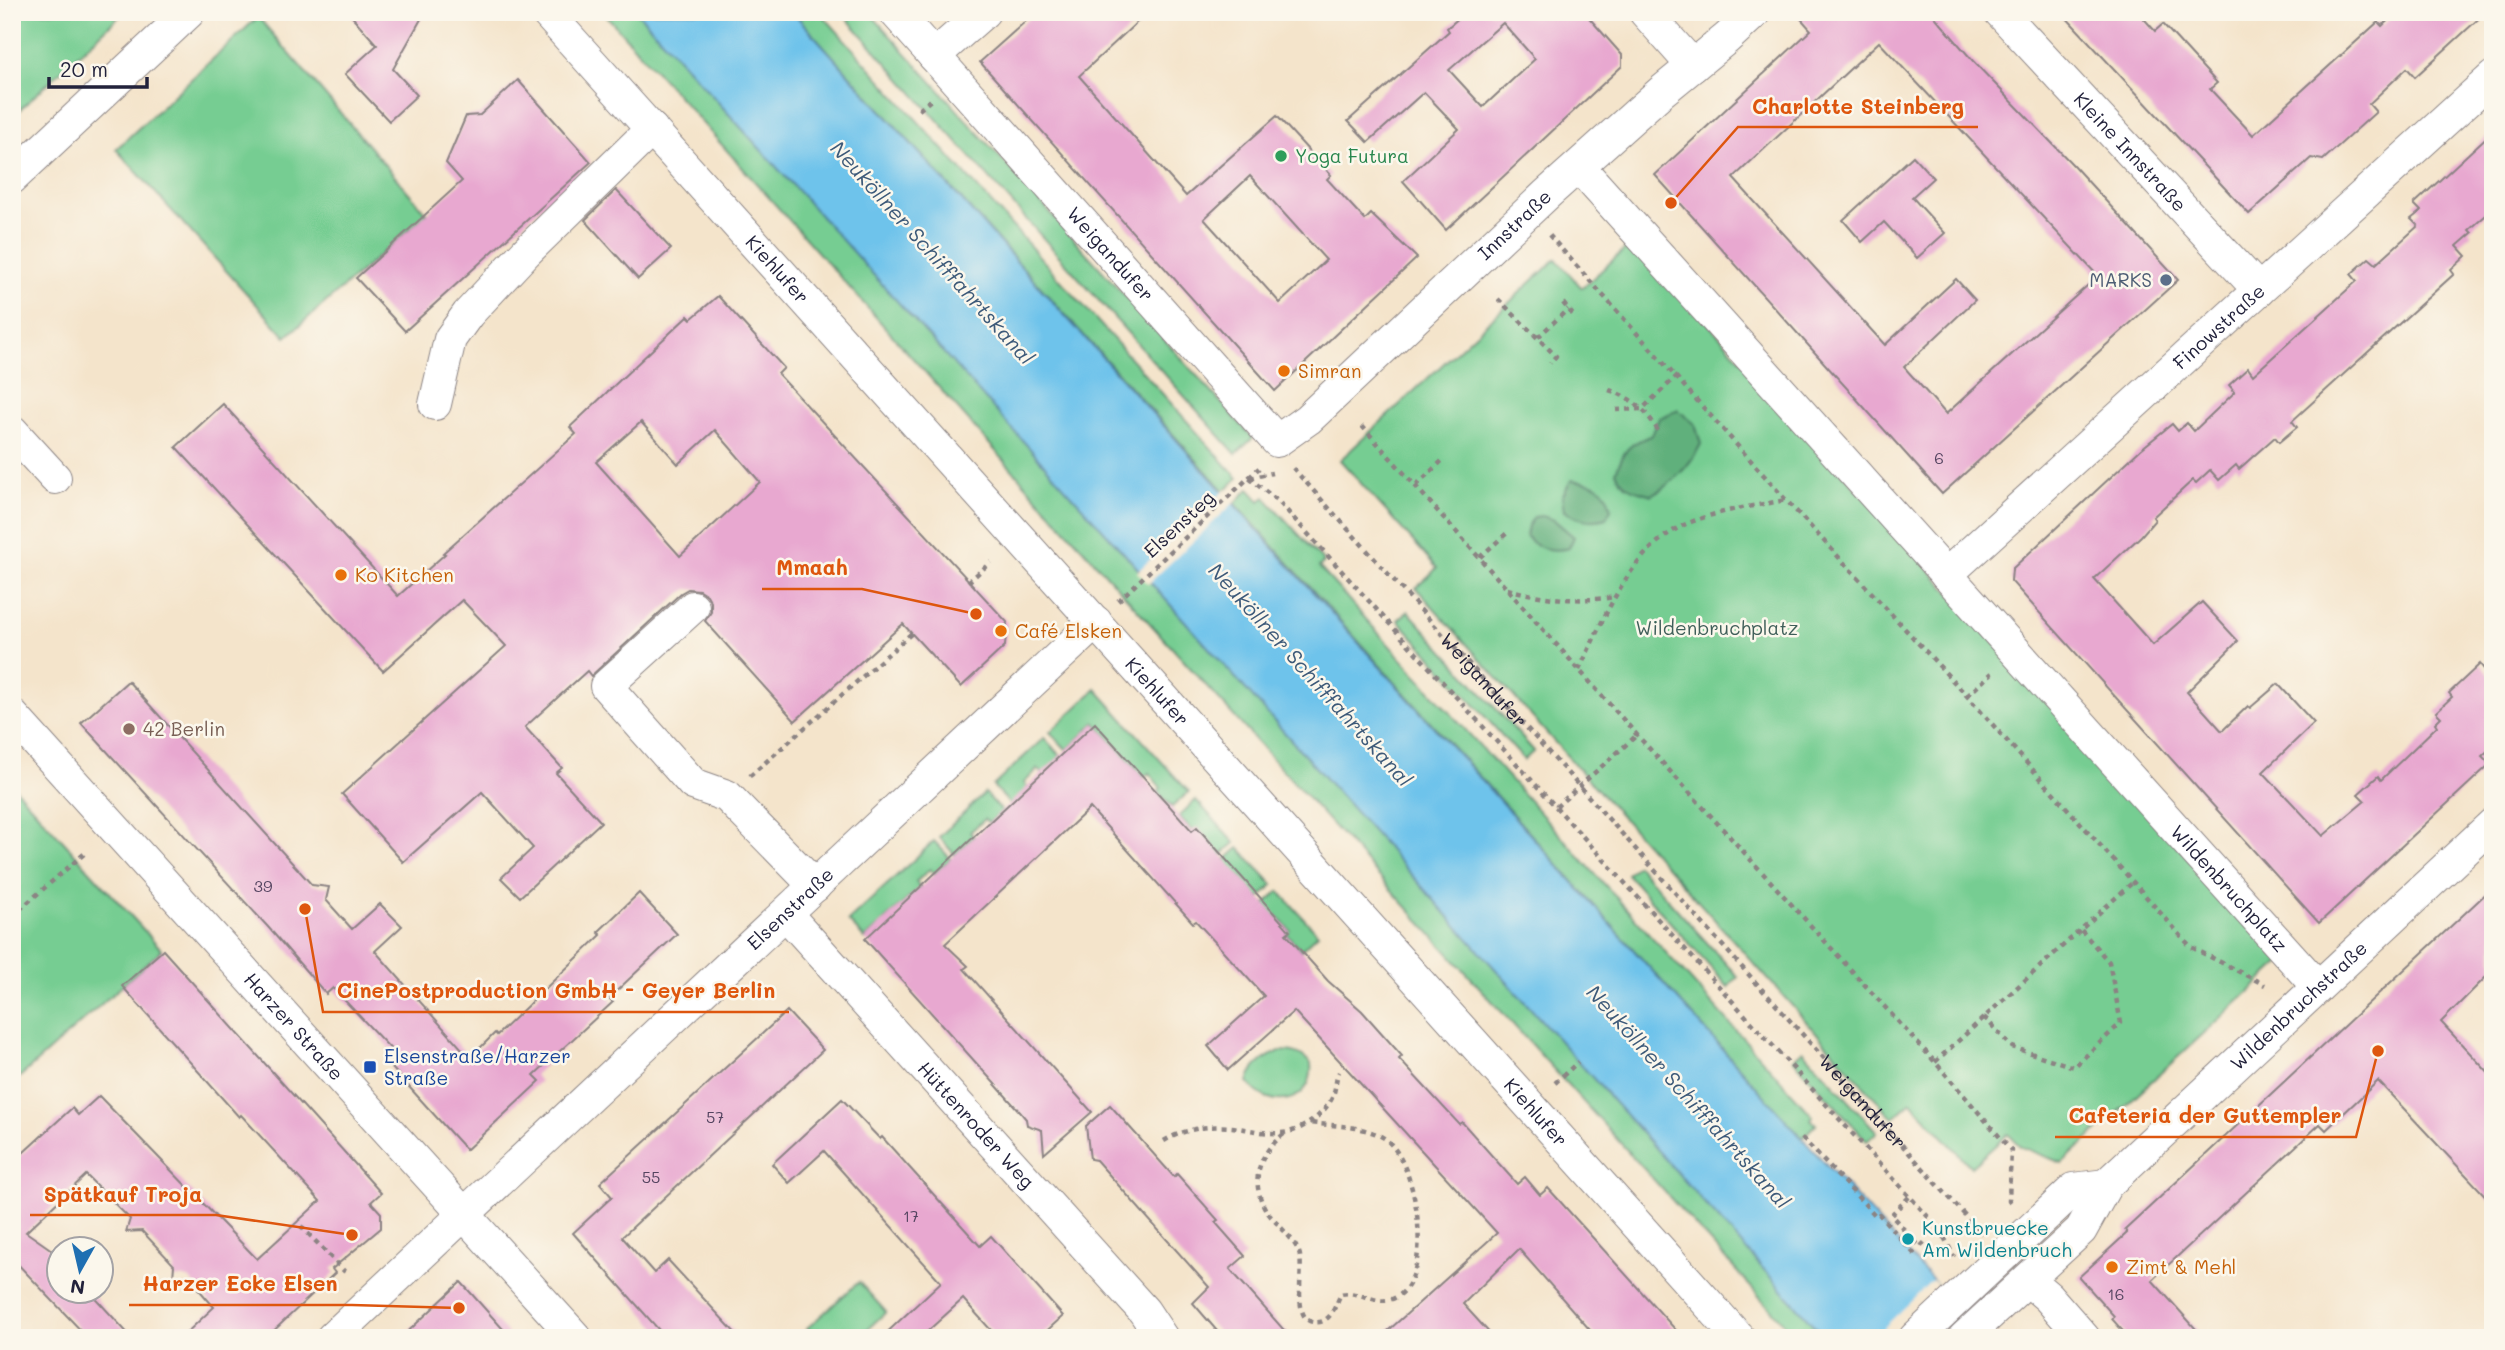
<svg xmlns="http://www.w3.org/2000/svg" width="2505" height="1350" font-family="Mali,sans-serif">
<style>
.green{fill:#76cd92;stroke:#4c7866;stroke-width:2}
.forest{fill:#60b07c;stroke:#41695c;stroke-width:2}
.water{fill:#6ec3eb;stroke:#487293;stroke-width:2}
.pier{fill:#f4e4cb}
.building{fill:#e8a8d0;fill-rule:evenodd}
.lines{fill:none;stroke-linecap:round;stroke-linejoin:round}
.minor-casing{stroke:#8b8383;stroke-width:34}
.path{stroke:#8b8383;stroke-width:4.5;stroke-dasharray:5 5;stroke-linecap:butt}
.minor{stroke:#fff;stroke-width:32}
.leisure-dot{fill:#2e9e5b;stroke:#fbf7ec;stroke-width:2.5}
.service-dot{fill:#5c6f8a;stroke:#fbf7ec;stroke-width:2.5}
.food-dot{fill:#e8710a;stroke:#fbf7ec;stroke-width:2.5}
.education-dot{fill:#8d6e63;stroke:#fbf7ec;stroke-width:2.5}
.transit-dot{fill:#1a4fb4;stroke:#fbf7ec;stroke-width:2.5}
.culture-dot{fill:#0f9aa8;stroke:#fbf7ec;stroke-width:2.5}
.labels{text-anchor:middle;stroke-width:5;stroke-linejoin:round;paint-order:stroke}
.number-label{font-size:16px;fill:#544460}
.street-label{font-size:19px;fill:#22223b;stroke:#fbf7ec}
.leisure-label{font-size:19px;fill:#27864d;stroke:#fbf7ec;text-anchor:start}
.service-label{font-size:19px;fill:#4e5e75;stroke:#fbf7ec;text-anchor:end}
.food-label{font-size:19px;fill:#c56008;stroke:#fbf7ec;text-anchor:start}
.park-label{font-size:19px;fill:#3f5e59;stroke:#fbf7ec}
.education-label{font-size:19px;fill:#785e54;stroke:#fbf7ec;text-anchor:start}
.transit-label{font-size:19px;fill:#164399;stroke:#fbf7ec;text-anchor:start}
.culture-label{font-size:19px;fill:#0d838f;stroke:#fbf7ec;text-anchor:start}
.water-label{font-size:21px;font-style:italic;fill:#3d5a79;stroke:#fbf7ec}
.leader{fill:none;stroke:#de560e;stroke-width:2.5}
.callout-dot{fill:#de560e;stroke:#fbf7ec;stroke-width:2.5}
.callout-label{font-size:21px;text-anchor:middle;font-weight:bold;fill:#de560e;stroke:#fbf7ec;stroke-width:5;stroke-linejoin:round;paint-order:stroke}
</style>
<rect width="100%" height="100%" fill="#fbf7ec"/>
<filter id="ink" filterUnits="userSpaceOnUse"><feTurbulence type="fractalNoise" baseFrequency=".0143" numOctaves="2"/><feDisplacementMap in="SourceGraphic" scale="14" xChannelSelector="R" yChannelSelector="G"/><feConvolveMatrix kernelMatrix="1 2 1 2 8 2 1 2 1" color-interpolation-filters="sRGB"/></filter>
<filter id="wash" filterUnits="userSpaceOnUse"><feTurbulence type="fractalNoise" baseFrequency=".00686" numOctaves="4" result="noise"/><feDisplacementMap in="SourceGraphic" scale="28" xChannelSelector="R" yChannelSelector="G"/><feGaussianBlur stdDeviation="1.57" result="paint"/><feColorMatrix in="noise" values="0 0 0 0 0 0 0 0 0 0 0 0 0 0 0 0 0 1.4 0 .05"/><feComposite in="paint" operator="in"/></filter>
<g filter="url(#wash)">
<rect width="100%" height="100%" fill="#f4e4cb"/>
<g class="green">
<path d="M12,12H124L12,117Z"/>
<path d="M603,12H637L1150,582L1825,1338H1797L1136,608Z"/>
<path d="M793,12H820L1238,478L1224,491Z"/>
<path d="M841,12H869L1253,438L1236,454Z"/>
<path d="M258,17L427,214L286,337L116,149Z"/>
<path d="M1634,241L2282,962L2062,1163L2021,1147L2008,1134L1971,1167L1911,1102L1893,1118L1416,588L1437,568L1340,460L1556,259L1582,288Z"/>
<path d="M1249,489L1260,501L1265,497L1324,562L1319,567L1813,1116L1811,1119L1816,1124L1802,1138L1235,503Z"/>
<path d="M1408,611L1534,751L1524,760L1398,620Z"/>
<path d="M1096,689L1189,792L1172,807L1158,792L1161,788L1149,773L1144,777L1095,723L1067,750L1050,732Z"/>
<path d="M1044,738L1061,756L1043,774L1038,769L1024,783L1028,788L1010,804L993,786Z"/>
<path d="M12,785L162,950L12,1084Z"/>
<path d="M985,793L1002,811L989,823L985,819L970,832L974,837L955,855L939,837Z"/>
<path d="M1196,800L1235,843L1218,858L1210,842L1197,828L1193,831L1179,816Z"/>
<path d="M934,841L951,859L935,874L930,869L916,882L920,888L865,939L848,921Z"/>
<path d="M1239,848L1273,885L1256,901C1248,883 1239,873 1222,863Z"/>
<path d="M1637,865L1738,977L1728,987L1627,874Z"/>
<path d="M1279,891L1318,934L1301,950L1286,933L1290,930L1277,916L1273,919L1262,907Z"/>
<path d="M1803,1050L1877,1132L1867,1141L1793,1059Z"/>
<path d="M1280,1051C1294,1051 1302,1053 1311,1064C1315,1104 1268,1112 1248,1082C1251,1067 1266,1057 1280,1051Z"/>
<path d="M859,1282L886,1312L858,1338H815L807,1328Z"/>
</g>
<g class="forest">
<path d="M1678,410L1695,424L1701,444C1690,466 1674,482 1652,495C1634,489 1625,490 1616,472C1624,449 1629,444 1652,435L1659,418Z"/>
<path d="M1571,480C1594,483 1606,484 1611,509L1606,518C1590,523 1579,519 1564,511L1562,497Z"/>
<path d="M1542,516L1554,520L1574,537L1569,548C1554,552 1537,550 1526,536L1528,526L1534,517Z"/>
</g>
<path class="water" d="M637,12H793L1802,1138L1986,1338H1825L1150,582Z"/>
<g class="pier">
<path d="M1226,489L1237,500L1148,584L1137,572Z"/>
<path d="M1933,1280L1986,1338H1873Z"/>
</g>
<g id="blocks">
<g class="building">
<path d="M348,12H425L393,69L417,95L389,121L345,74L377,45Z"/>
<path d="M1036,12H1148L1079,76L1186,196L1277,116L1331,175L1327,179L1365,220L1371,214L1417,258L1275,391L980,62ZM1250,176L1326,260L1280,303L1204,219Z"/>
<path d="M1466,12H1584L1622,55V66L1446,230L1403,181L1459,129L1424,92L1368,142L1348,121L1449,31L1447,28ZM1503,23L1535,59L1483,107L1449,70Z"/>
<path d="M1795,12H1931L1973,61L2073,165L2178,280L1942,494L1655,175L1811,30ZM1879,42L2098,276L1946,414L1904,367L1975,300L1956,279L1885,345L1733,178Z"/>
<path d="M2061,12H2138L2155,31L2163,24L2217,83L2210,89L2253,135L2378,22L2382,26L2397,12H2486L2415,77L2407,68L2369,104L2376,112L2323,160L2311,158L2249,214Z"/>
<path d="M518,80L591,162L405,331L356,278L462,181L446,163L466,116L480,115Z"/>
<path d="M2493,131V209L2469,230L2472,233L2457,246L2466,256L2451,270L2454,274L2292,421L2297,427L2279,442L2275,437L2239,469L2236,465L2219,480L2210,470L2196,483L2193,480L2153,517L2155,520L2141,536L2094,579L2153,645L2202,602L2238,641L2187,692L2222,731L2248,706L2250,708L2278,684L2314,723L2263,772L2323,836L2365,801L2358,794L2378,776L2381,780L2437,726L2435,723L2441,717L2436,712L2452,697L2449,693L2480,664L2493,680V746L2482,756L2490,764L2319,923L2011,581L2012,569L2141,449L2172,424L2178,431L2187,423L2194,431L2235,392L2229,385L2248,368L2253,375L2357,281L2351,274L2369,258L2376,264L2418,226L2411,219L2421,211L2414,204Z"/>
<path d="M1913,156L1933,178L1912,197L1945,233L1917,258L1884,222L1862,242L1843,220Z"/>
<path d="M616,190L671,249L638,279L585,220Z"/>
<path d="M718,296L784,368L778,374L1007,622L1005,646L961,687L903,624L795,721L705,621L711,612V602L707,595L699,590L688,589L681,593L591,676L587,671L525,727L562,768L556,773L601,822L520,897L501,878L533,848L482,792L403,862L342,794L506,646L462,600L383,671L176,447L223,404L398,596L445,554L443,553L576,434L570,427L688,316L691,319ZM641,422L678,464L715,430L760,482L680,556L596,462Z"/>
<path d="M128,681L312,885L329,887L326,900L352,929L380,904L402,926L375,951L470,1058L495,1033L497,1035L601,935L598,932L639,893L677,934L609,998L613,1002L534,1075L540,1081L466,1150L392,1068L401,1060L333,988L326,994L268,927L81,723Z"/>
<path d="M1095,723L1192,831L1197,827L1213,845L1290,931L1286,934L1328,981L1362,1011L1402,1056L1399,1059L1459,1124L1462,1122L1517,1184L1525,1177L1540,1195L1548,1188L1683,1338H1597L1519,1249L1463,1304L1494,1338H1380L1497,1233L1294,1011L1228,1070L1208,1046L1264,996L1196,921L1193,923L1090,808L945,944L968,966L964,969L1092,1112L1044,1154L1042,1130L1027,1125L1026,1119L1021,1113L865,939Z"/>
<path d="M2493,887V970L2441,1022L2493,1078V1204L2378,1081L2326,1130L2320,1124L2152,1280L2204,1338H2129L2112,1319L2114,1316L2079,1277L2127,1233L2125,1230Z"/>
<path d="M163,950L381,1193L371,1202L381,1213V1228L332,1269L335,1273L266,1338H181L214,1307L189,1278H173L174,1265L142,1231L126,1232L130,1219L86,1175L26,1232L49,1248L60,1259V1291H89L132,1338H88L12,1258V1163L72,1108L78,1115L99,1096L257,1259L320,1201L241,1115L239,1117L122,986Z"/>
<path d="M787,1011L823,1050L622,1237L654,1273L668,1260L740,1338H666L573,1233L612,1197L600,1183Z"/>
<path d="M842,1099L880,1139L882,1137L980,1246L991,1236L1063,1316L1039,1338H998L963,1299L920,1338H881L941,1282L824,1151L789,1183L772,1164Z"/>
<path d="M1110,1105L1174,1177L1177,1174L1218,1220L1215,1222L1245,1256L1230,1269L1291,1338H1223L1193,1303L1209,1287L1096,1160L1090,1159L1086,1126Z"/>
<path d="M461,1282L511,1338H401Z"/>
</g>
</g>
</g>
<g filter="url(#ink)">
<use href="#blocks" fill-opacity="0" stroke="#8b8383" stroke-width="2"/>
<g class="lines">
<g class="minor-casing">
<g id="minor">
<path id="s2" d="M546,12L1739,1338"/>
<path id="s3" d="M895,12L1277,441L1308,419L1547,194L1661,92L1727,38L1755,12"/>
<path d="M1645,12L1693,66"/>
<path id="s4" d="M2000,12L2259,290"/>
<path d="M934,56L984,12"/>
<path id="s5" d="M1579,167L2318,987"/>
<path d="M12,178L189,12"/>
<path d="M435,404L450,339L468,314L526,252L652,129"/>
<path d="M12,431L55,478"/>
<path id="s6" d="M1946,575L2493,77"/>
<path d="M693,607L606,686L693,784L727,796L815,886"/>
<path id="s7" d="M12,715L576,1338"/>
<path id="s8" d="M786,914L1144,1311L1162,1338"/>
<path d="M2028,1280L2048,1297L2084,1338"/>
<path id="s9" d="M332,1338L1096,622"/>
<path d="M1915,1338L2074,1189L2106,1185"/>
<path id="s10" d="M1964,1338L2081,1230L2106,1185L2493,824"/>
</g>
</g>
<g class="path">
<path d="M919,110L932,99"/>
<path d="M1549,235L1786,500L1967,696L2191,947L2265,985"/>
<path d="M1498,299L1556,356L1550,363"/>
<path d="M1563,303L1573,315"/>
<path d="M1538,337L1568,309"/>
<path d="M1609,390C1633,398 1649,412 1660,435"/>
<path d="M1616,410L1642,409L1677,376"/>
<path d="M1362,426L1637,735L1935,1062L2011,1150L2009,1200L2013,1205"/>
<path id="s1" d="M1293,468L1982,1234"/>
<path d="M1249,478L1279,502L1941,1231L1954,1257"/>
<path d="M1250,478L1272,473"/>
<path d="M1416,485L1444,459"/>
<path d="M1480,557L1507,533"/>
<path d="M968,582L991,562"/>
<path d="M1507,589C1544,599 1578,602 1616,597"/>
<path d="M1118,601L1259,468"/>
<path d="M1579,670C1605,617 1631,545 1691,522C1721,510 1755,506 1786,500"/>
<path d="M1967,696L1992,673"/>
<path d="M750,776L912,633"/>
<path d="M1556,807L1637,735"/>
<path d="M12,916L85,853"/>
<path d="M1984,1017L2012,1047L2074,1067L2121,1023L2109,962L2081,930"/>
<path d="M1935,1062L2132,883"/>
<path d="M1555,1083L1578,1062"/>
<path d="M1284,1134C1259,1153 1249,1181 1266,1210C1276,1225 1290,1233 1299,1252C1305,1267 1291,1319 1313,1322C1331,1325 1335,1305 1341,1294C1361,1289 1378,1309 1398,1296C1435,1273 1417,1160 1384,1138C1364,1125 1332,1126 1310,1123"/>
<path d="M1802,1138L1876,1216L1879,1214L1917,1257"/>
<path d="M1164,1141C1184,1129 1209,1125 1232,1127C1248,1129 1264,1134 1280,1133C1300,1133 1324,1115 1332,1098C1336,1090 1335,1080 1339,1072"/>
<path d="M1909,1197L1891,1215L1920,1247L1925,1242"/>
<path d="M301,1226L345,1272"/>
</g>
<use href="#minor" class="minor"/>
</g>
</g>
<circle class="leisure-dot" cx="1281" cy="156" r="7"/>
<circle class="service-dot" cx="2166" cy="280" r="7"/>
<g class="food-dot">
<circle cx="1284" cy="371" r="7"/>
<circle cx="341" cy="575" r="7"/>
<circle cx="1001" cy="631" r="7"/>
<circle cx="2112" cy="1267" r="7"/>
</g>
<circle class="education-dot" cx="129" cy="729" r="7"/>
<rect class="transit-dot" x="363" y="1060" width="14" height="14" rx="3.5"/>
<circle class="culture-dot" cx="1908" cy="1239" r="7"/>
<g class="labels">
<g class="number-label">
<text x="1939" y="464">6</text>
<text x="263" y="892">39</text>
<text x="715" y="1123">57</text>
<text x="651" y="1183">55</text>
<text x="911" y="1222">17</text>
<text x="2116" y="1300">16</text>
</g>
<g class="street-label">
<text dy="7" stroke="none"><textPath href="#s4" startOffset="191">Kleine Innstraße</textPath></text>
<text dy="7" stroke="none"><textPath href="#s3" startOffset="896">Innstraße</textPath></text>
<text dy="7" stroke="none"><textPath href="#s3" startOffset="324">Weigandufer</textPath></text>
<text dy="7" stroke="none"><textPath href="#s2" startOffset="346">Kiehlufer</textPath></text>
<text dy="7" stroke="none"><textPath href="#s6" startOffset="369">Finowstraße</textPath></text>
<text transform="translate(1179 524) rotate(-43)" y="7">Elsensteg</text>
<text dy="7" stroke="none"><textPath href="#s1" startOffset="285">Weigandufer</textPath></text>
<text dy="7" stroke="none"><textPath href="#s2" startOffset="914">Kiehlufer</textPath></text>
<text dy="7" stroke="none"><textPath href="#s5" startOffset="971">Wildenbruchplatz</textPath></text>
<text dy="7" stroke="none"><textPath href="#s9" startOffset="628">Elsenstraße</textPath></text>
<text dy="7" stroke="none"><textPath href="#s10" startOffset="474">Wildenbruchstraße</textPath></text>
<text dy="7" stroke="none"><textPath href="#s7" startOffset="420">Harzer Straße</textPath></text>
<text dy="7" stroke="none"><textPath href="#s1" startOffset="852">Weigandufer</textPath></text>
<text dy="7" stroke="none"><textPath href="#s2" startOffset="1480">Kiehlufer</textPath></text>
<text dy="7" stroke="none"><textPath href="#s8" startOffset="284">Hüttenroder Weg</textPath></text>
</g>
<g class="leisure-label">
<text x="1295" y="163">Yoga Futura</text>
</g>
<g class="service-label">
<text x="2152" y="287">MARKS</text>
</g>
<g class="food-label">
<text x="1298" y="378">Simran</text>
<text x="355" y="582">Ko Kitchen</text>
<text x="1015" y="638">Café Elsken</text>
<text x="2126" y="1274">Zimt &amp; Mehl</text>
</g>
<g class="park-label">
<text x="1717" y="635">Wildenbruchplatz</text>
</g>
<g class="education-label">
<text x="143" y="736">42 Berlin</text>
</g>
<g class="transit-label">
<text x="384" y="1063">Elsenstraße/Harzer<tspan x="384" dy="22">Straße</tspan></text>
</g>
<g class="culture-label">
<text x="1922" y="1235">Kunstbruecke<tspan x="1922" dy="22">Am Wildenbruch</tspan></text>
</g>
<g class="water-label">
<text transform="translate(932 253) rotate(48)" y="7">Neuköllner Schifffahrtskanal</text>
<text transform="translate(1310 675) rotate(48)" y="7">Neuköllner Schifffahrtskanal</text>
<text transform="translate(1688 1097) rotate(48)" y="7">Neuköllner Schifffahrtskanal</text>
</g>
</g>
<path class="leader" d="M1671 203L1738 127H1978M976 614L862 589H762M305 909L323 1012H789M2378 1051L2356 1137H2055M352 1235L216 1215H30M459 1308L352 1305H129"/>
<g class="callout-dot">
<circle cx="1671" cy="203" r="7"/>
<circle cx="976" cy="614" r="7"/>
<circle cx="305" cy="909" r="7"/>
<circle cx="2378" cy="1051" r="7"/>
<circle cx="352" cy="1235" r="7"/>
<circle cx="459" cy="1308" r="7"/>
</g>
<g class="callout-label">
<text x="1858" y="114">Charlotte Steinberg</text>
<text x="812" y="575">Mmaah</text>
<text x="556" y="998">CinePostproduction GmbH - Geyer Berlin</text>
<text x="2205" y="1123">Cafeteria der Guttempler</text>
<text x="123" y="1202">Spätkauf Troja</text>
<text x="240" y="1291">Harzer Ecke Elsen</text>
</g>
<rect width="2505" height="1350" fill="none" stroke="#fbf7ec" stroke-width="42"/>
<g transform="translate(80 1270) rotate(188)"><circle r="33" fill="#fbf7ec" stroke="#a4a2a5" stroke-width="2"/>
<path d="M0-5L12 26L0 18L-12 26Z" fill="#1f6fb2"/>
<text y="-10" font-size="19" font-weight="bold" text-anchor="middle" fill="#22223b">N</text>
</g>
<path d="M49 77v10h98v-10" fill="none" stroke="#22223b" stroke-width="3.5"/>
<text x="60" y="77" font-size="21" fill="#22223b" stroke="#fbf7ec" stroke-width="5" paint-order="stroke">20 m</text>
</svg>
